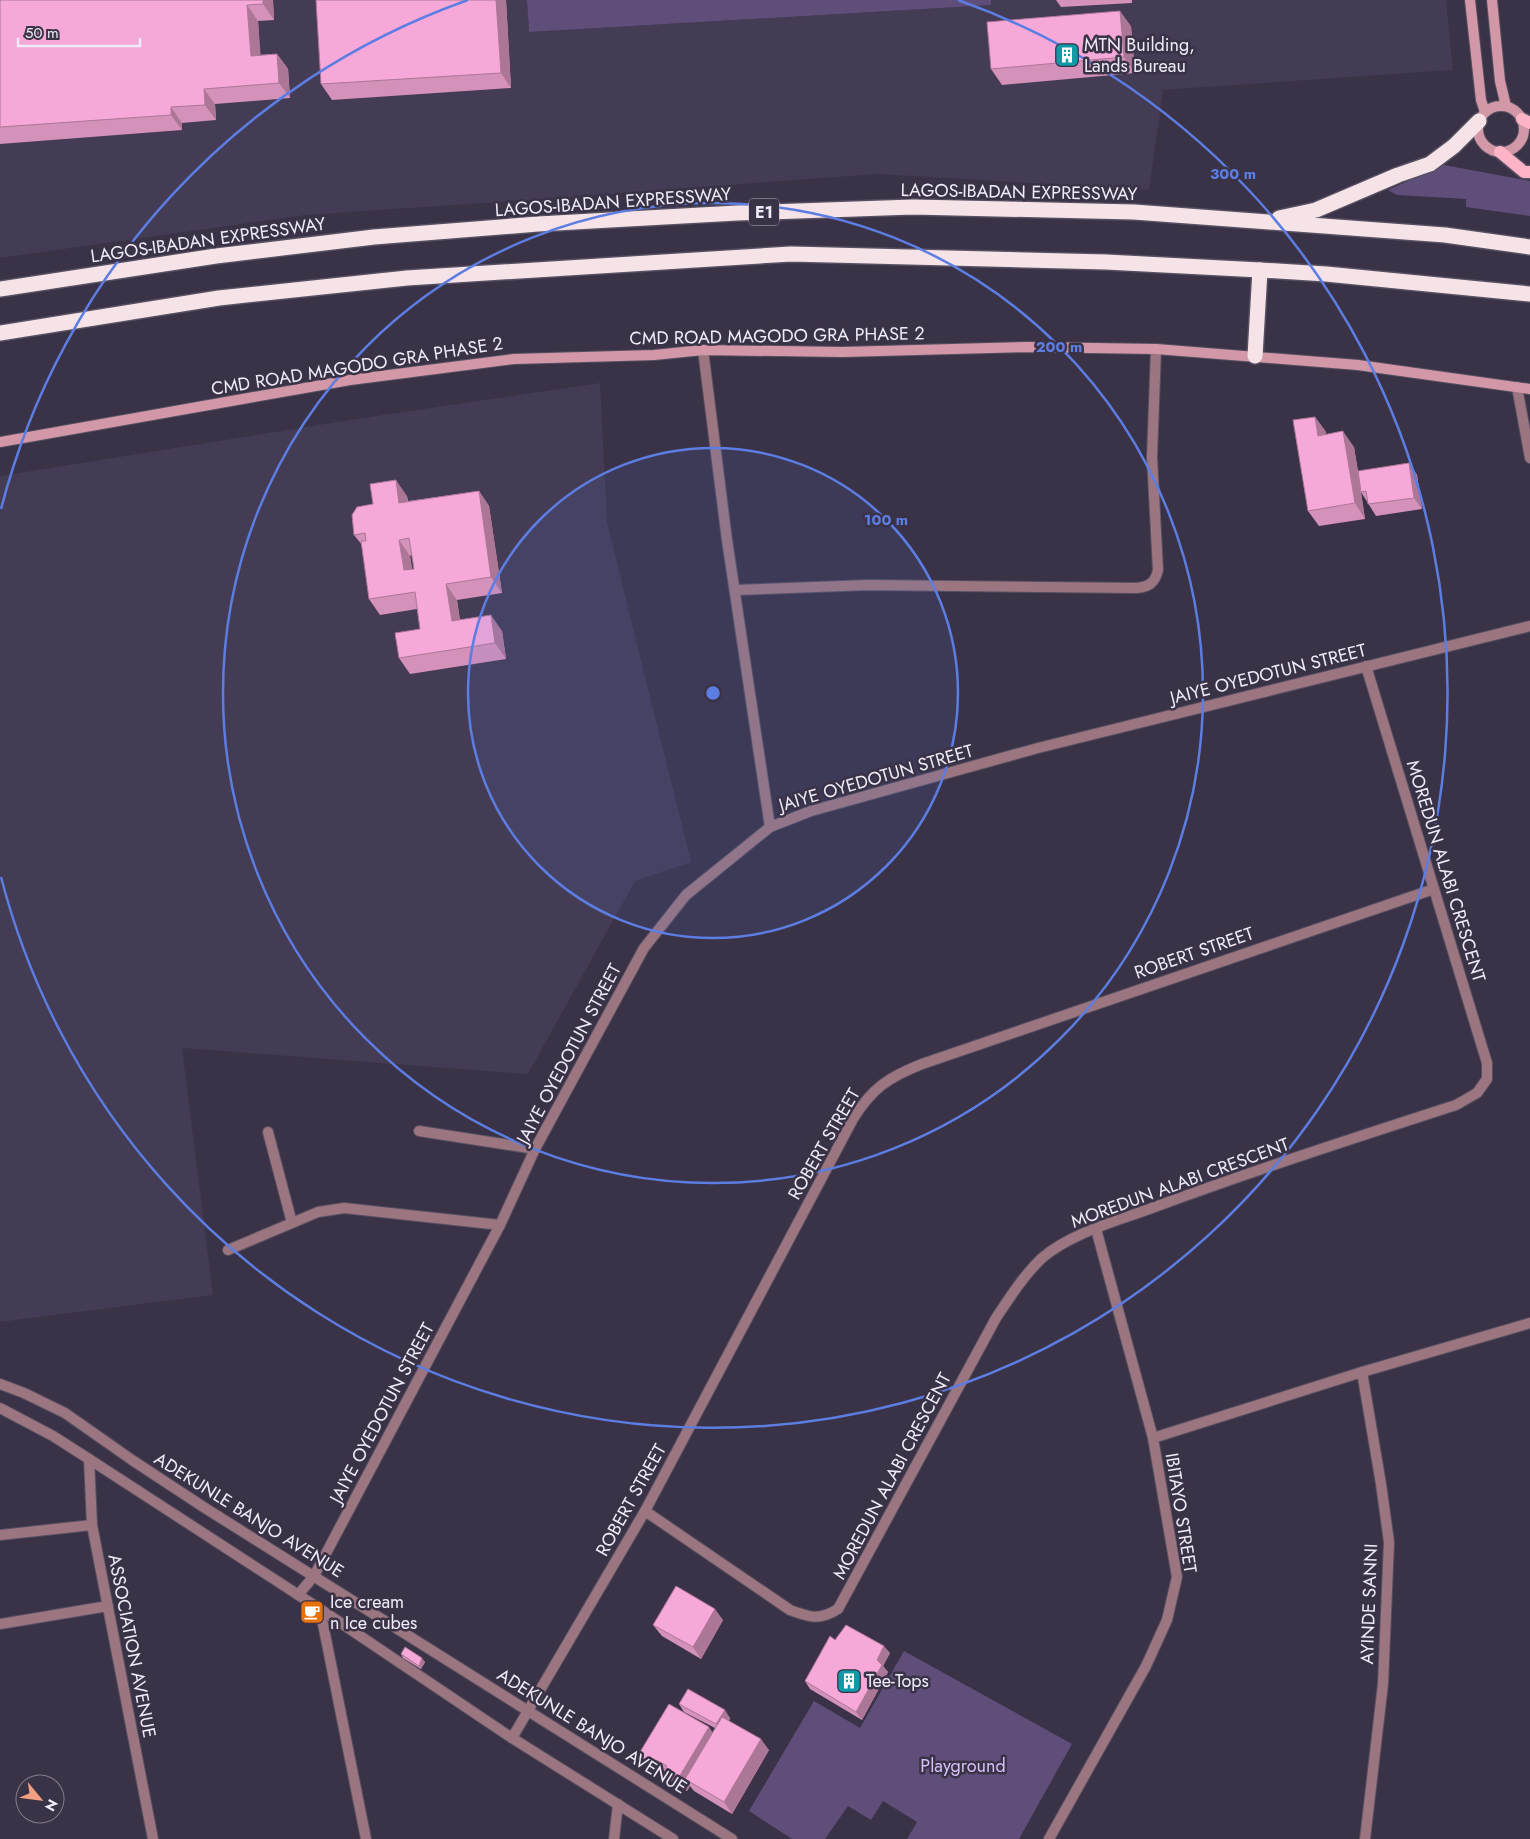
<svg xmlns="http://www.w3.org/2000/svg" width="1530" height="1839" font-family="Jost,sans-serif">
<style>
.built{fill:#443b54}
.green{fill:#5f4e7a}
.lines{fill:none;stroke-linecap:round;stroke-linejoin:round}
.street-casing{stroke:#575062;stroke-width:12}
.secondary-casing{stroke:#575062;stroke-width:12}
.primary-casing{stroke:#575062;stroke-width:15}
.highway-casing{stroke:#575062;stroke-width:18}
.street{stroke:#9b757f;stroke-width:10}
.secondary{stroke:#d398a7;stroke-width:10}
.primary{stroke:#ffb3c6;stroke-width:12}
.highway{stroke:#f6e3e7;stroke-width:15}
.wall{fill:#d491ba;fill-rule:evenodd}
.shaded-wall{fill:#ac7697}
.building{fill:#f6a9d8;stroke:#ac7697;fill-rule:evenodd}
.ring{fill:none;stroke:#5c7de2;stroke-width:2.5}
.labels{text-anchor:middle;stroke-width:5;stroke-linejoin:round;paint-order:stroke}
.shield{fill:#3a3246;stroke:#b9b4c3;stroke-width:1}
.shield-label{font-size:16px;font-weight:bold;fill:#f0ebf8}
.poi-label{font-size:18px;fill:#f0ebf8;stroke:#3a3246;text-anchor:start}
.street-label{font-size:18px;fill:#f0ebf8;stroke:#3a3246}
.park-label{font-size:18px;fill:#d6c0fa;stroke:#3a3246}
.centre{fill:#5c7de2;stroke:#3a3246;stroke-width:2.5}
.ring-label{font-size:15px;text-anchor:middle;font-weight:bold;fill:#5c7de2;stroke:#3a3246;stroke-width:5;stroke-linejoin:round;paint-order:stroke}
</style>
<rect width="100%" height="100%" fill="#3a3246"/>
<g class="built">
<path d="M0,0H527L529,32L991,5V0H1446L1453,70L1163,90L1149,190L877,174L542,199L306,215L0,258Z"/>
<path d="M600,383L607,523L691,862L635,881L528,1074L182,1048L213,1295L0,1322V476L356,419Z"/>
</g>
<g class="green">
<path d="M527,0H991V5L529,32Z"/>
<path d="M1444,165L1530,181V216L1466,207V199L1397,195L1388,190Z"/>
<path d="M904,1651L1072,1744L1019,1839H907L917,1822L883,1801L871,1820L848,1806L825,1839H792L749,1811L814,1701L860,1728Z"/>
</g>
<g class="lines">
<g class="street-casing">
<g id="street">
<path d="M703,350L727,540L770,827"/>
<path d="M1517,387L1530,458"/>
<path d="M735,590L869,585L1136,588C1149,587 1155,583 1158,570L1152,457L1156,349"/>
<path d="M419,1131L535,1149"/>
<path d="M268,1132L292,1223"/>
<path d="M228,1250L318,1212L344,1208L500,1225"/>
<path d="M1362,1372L1381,1484L1389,1542L1383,1684L1365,1839"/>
<path d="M0,1384L24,1393L65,1413L132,1460L205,1508L732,1839"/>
<path d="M0,1408L53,1436L89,1459L320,1609L512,1738L673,1839"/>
<path d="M1153,1438L1362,1372L1530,1323"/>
<path d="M89,1459L92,1525L153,1839"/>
<path d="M645,1511L790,1610C809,1617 819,1621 838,1609L996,1318C1010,1297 1024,1275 1042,1258C1071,1233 1117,1221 1152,1208C1252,1171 1354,1138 1456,1105L1477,1093L1487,1079V1063L1366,666"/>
<path d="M0,1535L92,1525"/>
<path d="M298,1595L314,1576L500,1225L535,1149L644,948L686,895L770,827L811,811L1038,748L1530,626"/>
<path d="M320,1609L366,1839"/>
<path d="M0,1624L108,1606"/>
<path d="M512,1738L645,1511L853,1119C872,1088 889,1077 922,1064L1434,889"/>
<path d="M614,1839L618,1804"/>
<path d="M1049,1839L1146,1666L1167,1620L1177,1577L1153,1438L1096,1229"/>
</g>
</g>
<g class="secondary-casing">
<g id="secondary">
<path d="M1470,0L1481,100L1485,112"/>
<path d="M1492,0L1500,81L1506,106"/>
<circle cx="1501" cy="129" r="23"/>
<path d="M0,442L350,380L514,359L654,355L703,350L842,352L1027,347L1156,349L1358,365L1530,389"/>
</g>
</g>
<g class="primary-casing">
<g id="primary">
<path d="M1522,119L1530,123"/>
<path d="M1500,152L1524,172H1530"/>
</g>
</g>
<g class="highway-casing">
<g id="highway">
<path d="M1279,218L1316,210L1398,175L1430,164L1454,146L1479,121"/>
<path d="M0,289L216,256L374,237L538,224L737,213L913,207L1134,212L1445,235L1530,247"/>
<path d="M0,333L219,298L407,278L791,254L1106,262L1260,270L1326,274L1530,294"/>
<path d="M1255,356L1260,270"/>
</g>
</g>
<use href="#street" class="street"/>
<use href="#secondary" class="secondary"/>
<use href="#primary" class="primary"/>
<use href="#highway" class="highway"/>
</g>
<g class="wall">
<path d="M0,0H273L274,20L258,21L260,55L277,54L288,69L290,98L215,104L216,120L182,123V130L0,144Z"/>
<path d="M506,0L511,88L332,100L321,84Z"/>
<path d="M1056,0H1132V3L1061,7Z"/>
<path d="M1131,26L1135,73L1002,85L991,69Z"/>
<path d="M1315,417L1326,432V434L1354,447L1361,489L1409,463L1417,475L1422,509L1376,516L1361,492L1365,519L1319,526L1308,511Z"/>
<path d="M479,491L489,506L502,593L457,600L460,620L502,631L506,659L410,674L399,658L420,629L417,609L380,615L369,599L362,545L354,535L407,496L408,501ZM412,555L414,569H412L410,556Z"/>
<path d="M723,1620L701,1659L662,1636L653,1625Z"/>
<path d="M835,1640L890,1653L883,1666L888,1672L862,1720L810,1689L805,1681Z"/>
<path d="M401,1654L425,1662L421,1669L403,1658Z"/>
<path d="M679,1704L730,1718L729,1721L769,1750L732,1814L694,1791L690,1786L687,1791L672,1782L665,1772L661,1777L648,1769L640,1757L709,1727L712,1733L715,1728L684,1712Z"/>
</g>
<g class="shaded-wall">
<path d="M263,0H273L274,20L263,4Z"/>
<path d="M496,0H506L511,88L501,73Z"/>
<path d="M247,5L258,21L262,72L251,56Z"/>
<path d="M1120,11L1131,26L1135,73L1124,57Z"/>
<path d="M277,54L288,69L290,98L279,83Z"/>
<path d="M204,89L215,104L216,120L205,105Z"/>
<path d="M171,107L182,123V130L171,115Z"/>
<path d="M1315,417L1326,432L1329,451L1318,436Z"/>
<path d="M1343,431L1354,447L1365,519L1355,503Z"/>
<path d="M1409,463L1417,475L1422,509L1414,498Z"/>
<path d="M396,480L407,496L410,518L399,503Z"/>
<path d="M479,491L489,506L502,593L491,577Z"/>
<path d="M399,540L410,556L415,586L404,570Z"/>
<path d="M446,584L457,600L462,636L452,621Z"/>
<path d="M491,615L502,631L506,659L495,643Z"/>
<path d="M715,1609L723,1620L701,1659L693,1647Z"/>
<path d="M884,1646L890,1653L883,1666L888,1672L862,1720L856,1712L877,1660Z"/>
<path d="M422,1658L425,1662L421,1669L419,1666Z"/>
<path d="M725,1710L730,1718L722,1731L716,1724Z"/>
<path d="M709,1727L717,1739L685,1779L690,1786L687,1791L678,1779Z"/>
<path d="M761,1739L769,1750L732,1814L724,1802Z"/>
<path d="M656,1760L665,1772L661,1777L653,1765Z"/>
</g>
<g class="building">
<path d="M0,0H263V4L247,5L251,56L277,54L279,83L204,89L205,105L171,107V115L0,127Z"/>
<path d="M316,0H496L501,73L321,84Z"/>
<path d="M1120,11L1124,57L991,69L987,22Z"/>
<path d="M1315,417L1318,436L1343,431L1355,503L1308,511L1293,420Z"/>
<path d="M1409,463L1414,498L1368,504L1366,491L1361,492L1358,471Z"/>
<path d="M396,480L399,503L479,491L491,577L446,584L452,621L491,615L495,643L399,658L395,633L420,629L415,592L369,599L361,541H366L365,533L354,535L352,515L357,507L373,504L370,484ZM409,538L414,569L404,570L399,540Z"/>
<path d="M676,1586L715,1609L693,1647L653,1625Z"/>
<path d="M846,1625L884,1646L877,1660L882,1665L856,1712L805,1681L830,1636L835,1640Z"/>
<path d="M405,1647L422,1658L419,1666L401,1654Z"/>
<path d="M688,1689L725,1710L716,1724L679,1704Z"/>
<path d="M669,1704L709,1727L678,1779L664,1770L667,1766L656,1760L653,1765L640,1757L642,1754L640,1752Z"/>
<path d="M722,1717L761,1739L724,1802L685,1779Z"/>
</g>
<circle cx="713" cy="693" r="245" fill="#5c7de2" fill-opacity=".12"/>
<g class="ring">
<circle cx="713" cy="693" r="245"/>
<circle cx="713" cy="693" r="490"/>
<path d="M1 509A735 735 0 0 1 468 0M958 0A735 735 0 1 1 1 877"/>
</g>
<defs>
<g id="building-square" transform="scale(1.25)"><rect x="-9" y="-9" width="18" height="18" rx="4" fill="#0f9aa8" stroke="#3a3246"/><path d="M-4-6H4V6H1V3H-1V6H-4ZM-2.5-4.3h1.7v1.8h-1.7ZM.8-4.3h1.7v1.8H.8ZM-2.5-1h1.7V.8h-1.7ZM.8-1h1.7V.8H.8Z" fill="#fff"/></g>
<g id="cafe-square" transform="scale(1.25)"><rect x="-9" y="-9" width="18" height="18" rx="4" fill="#e8710a" stroke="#3a3246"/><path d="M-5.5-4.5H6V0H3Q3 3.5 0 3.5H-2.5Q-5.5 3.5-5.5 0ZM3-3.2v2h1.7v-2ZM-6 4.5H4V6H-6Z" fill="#fff"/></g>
</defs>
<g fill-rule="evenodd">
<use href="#building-square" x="1067" y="55"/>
<use href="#cafe-square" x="312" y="1612"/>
<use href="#building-square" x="849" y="1681"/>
</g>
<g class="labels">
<rect class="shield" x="749" y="198.5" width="30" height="27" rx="4"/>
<g class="shield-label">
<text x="764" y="218">E1</text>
</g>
<g class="poi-label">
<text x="1084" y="51">MTN Building,<tspan x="1084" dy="21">Lands Bureau</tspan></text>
<text x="330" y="1608">Ice cream<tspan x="330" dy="21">n Ice cubes</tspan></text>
<text x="866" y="1687">Tee-Tops</text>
</g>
<g class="street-label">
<text transform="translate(1019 192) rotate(1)" y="6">LAGOS-IBADAN EXPRESSWAY</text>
<text transform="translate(613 202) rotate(-4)" y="6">LAGOS-IBADAN EXPRESSWAY</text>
<text transform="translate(208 240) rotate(-8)" y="6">LAGOS-IBADAN EXPRESSWAY</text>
<text transform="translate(777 336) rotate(-1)" y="6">CMD ROAD MAGODO GRA PHASE 2</text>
<text transform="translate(357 366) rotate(-9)" y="6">CMD ROAD MAGODO GRA PHASE 2</text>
<text transform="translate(1268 674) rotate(-14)" y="6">JAIYE OYEDOTUN STREET</text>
<text transform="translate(876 778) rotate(-16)" y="6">JAIYE OYEDOTUN STREET</text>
<text transform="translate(1446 871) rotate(73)" y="6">MOREDUN ALABI CRESCENT</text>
<text transform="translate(1194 953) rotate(-19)" y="6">ROBERT STREET</text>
<text transform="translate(569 1054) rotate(-62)" y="6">JAIYE OYEDOTUN STREET</text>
<text transform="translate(824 1144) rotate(-60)" y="6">ROBERT STREET</text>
<text transform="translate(1180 1183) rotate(-20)" y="6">MOREDUN ALABI CRESCENT</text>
<text transform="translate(382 1413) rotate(-62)" y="6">JAIYE OYEDOTUN STREET</text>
<text transform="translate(892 1476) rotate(-62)" y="6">MOREDUN ALABI CRESCENT</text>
<text transform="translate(631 1500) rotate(-61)" y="6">ROBERT STREET</text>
<text transform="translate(1181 1513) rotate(81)" y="6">IBITAYO STREET</text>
<text transform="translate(249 1515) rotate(32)" y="6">ADEKUNLE BANJO AVENUE</text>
<text transform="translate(1369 1604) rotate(-88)" y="6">AYINDE SANNI</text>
<text transform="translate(132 1646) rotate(79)" y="6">ASSOCIATION AVENUE</text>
<text transform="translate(592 1731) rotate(32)" y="6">ADEKUNLE BANJO AVENUE</text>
</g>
<g class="park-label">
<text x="963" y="1772">Playground</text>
</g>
</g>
<circle cx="713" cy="693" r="8" class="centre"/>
<g class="ring-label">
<text x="1233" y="179">300 m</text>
<text x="1059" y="352">200 m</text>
<text x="886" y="525">100 m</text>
</g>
<g transform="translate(40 1799) rotate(119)"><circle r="24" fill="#3a3246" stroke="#837c8d"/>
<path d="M0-4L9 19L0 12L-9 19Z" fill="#f2a080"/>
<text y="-8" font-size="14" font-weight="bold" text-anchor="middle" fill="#f0ebf8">N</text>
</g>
<path d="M18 38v8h122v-8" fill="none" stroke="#f0ebf8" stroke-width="2.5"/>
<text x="25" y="38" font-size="15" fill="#f0ebf8" stroke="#3a3246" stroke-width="4" paint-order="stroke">50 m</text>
</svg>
